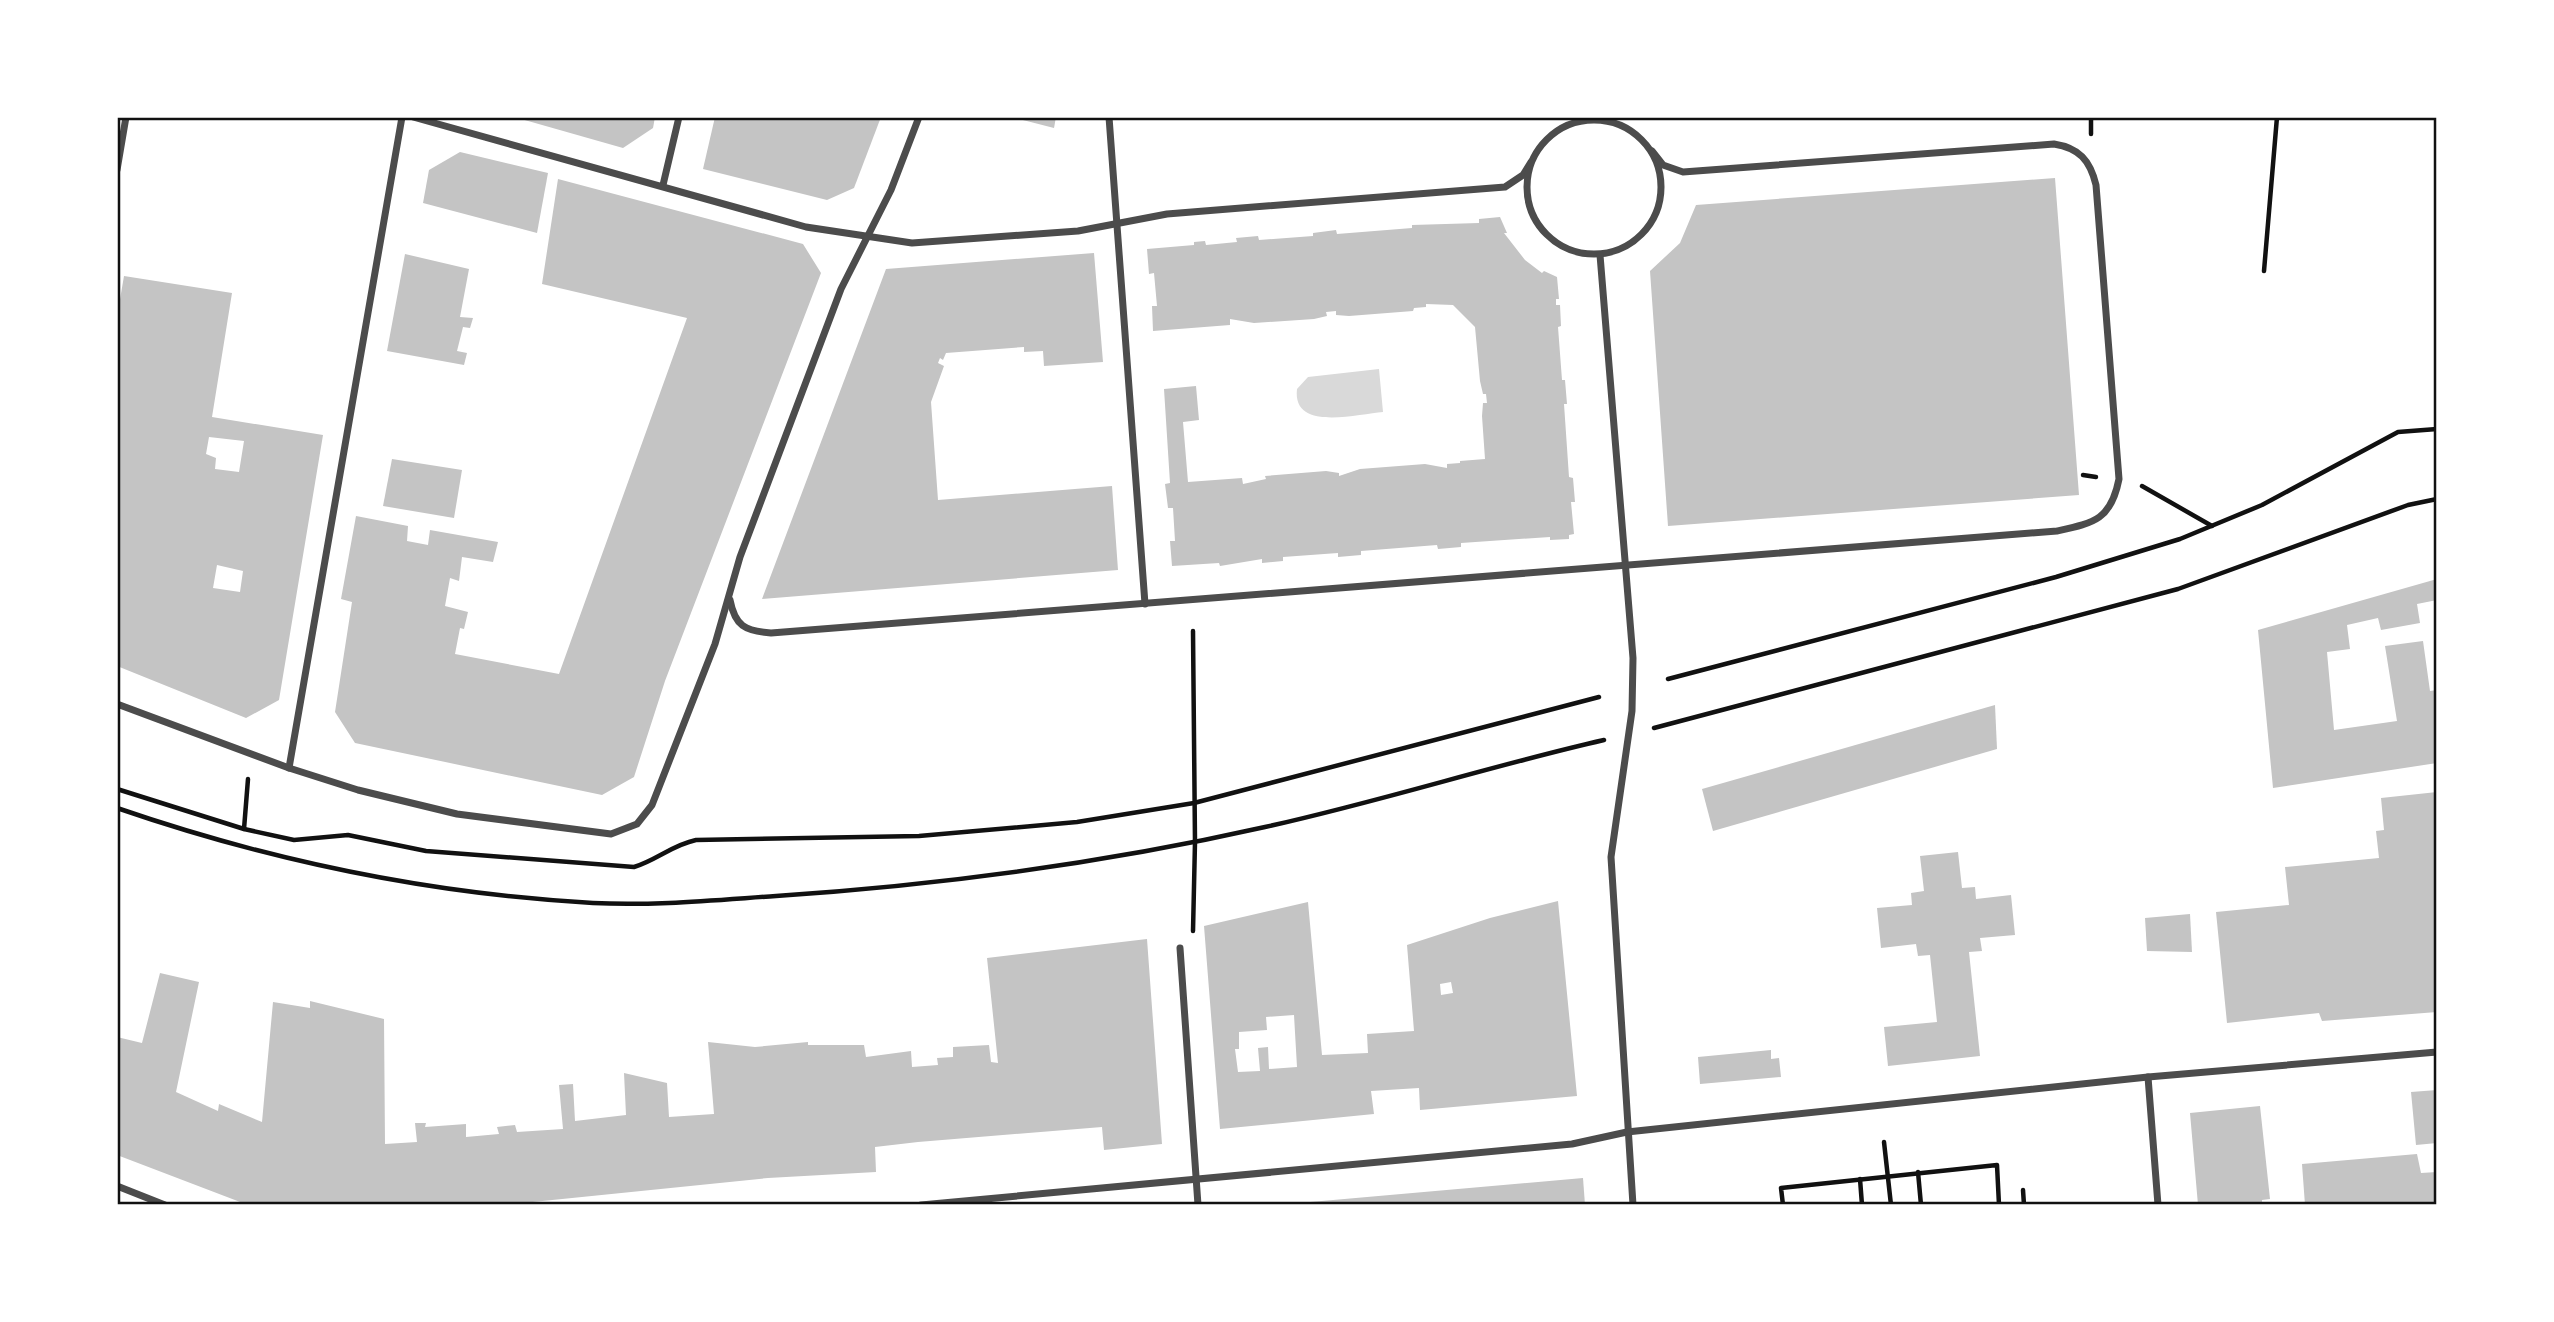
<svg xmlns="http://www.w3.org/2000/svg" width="2554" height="1322" font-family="'Fira Sans',sans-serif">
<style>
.water{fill:#d9d9d9}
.building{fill:#c4c4c4;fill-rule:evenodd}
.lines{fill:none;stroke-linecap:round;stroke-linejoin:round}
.path{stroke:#111;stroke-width:4.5}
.minor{stroke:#4c4c4c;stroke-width:7}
.neatline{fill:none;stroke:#111;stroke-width:2.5}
</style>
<rect width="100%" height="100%" fill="#fff"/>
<path class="water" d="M1379,369L1383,412C1357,414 1292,432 1297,389L1308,377Z"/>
<g class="building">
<path d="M514,117H655L653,128L623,148Z"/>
<path d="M715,117H881L854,188L827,200L703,169Z"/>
<path d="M1011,117H1056L1054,128Z"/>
<path d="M460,152L548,173L537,233L423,203L429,170Z"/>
<path d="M2055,178L2079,495L1668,526L1650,271L1680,243L1696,205Z"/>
<path d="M558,179L803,244L821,273L665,681L634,777L602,795L355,743L335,712L352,602L341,599L356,516L408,526L407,541L428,545L430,530L498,542L493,562L462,557L459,581L450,578L445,606L468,612L464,629L460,628L455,654L559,674L687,318L542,284Z"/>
<path d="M1500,217L1507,233H1504L1525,260L1542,273L1544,271L1557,277L1559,299H1556V305H1560L1561,326L1558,327L1562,380H1565L1567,404H1564L1569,477L1573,478L1575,502H1571L1574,534L1569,535V539L1550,540V537L1461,543V547L1438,549L1437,545L1361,551V555L1338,557V553L1283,557V561L1262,563V559L1220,566L1219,563L1172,566L1170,541H1175L1173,508H1168L1165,484L1170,483L1164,389L1196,386L1199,420L1183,422L1188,482L1242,478L1243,484L1266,479L1265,476L1326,471L1339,473V476L1360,469L1425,464L1447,468V464L1460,463V461L1485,459L1482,416L1483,403H1487L1486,394H1483L1480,381L1475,327L1453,305L1426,304V307L1414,308L1413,311L1349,316L1336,315V311L1326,312L1327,316L1314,319L1254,323L1230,319V325L1153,331L1152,306H1157L1154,273L1149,274L1147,249L1194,245V242L1205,241L1206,245L1237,242L1236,238L1258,236L1259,240L1313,236V233L1336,230L1337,234L1412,228V225L1479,223V219Z"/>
<path d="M1094,253L1103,362L1044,366L1043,351L1024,352V347L946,353L943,360L940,358L938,363L944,366L931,402L938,500L1112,486L1118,570L762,599L886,269Z"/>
<path d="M405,254L469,269L460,317L473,318L470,328L463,327L457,351L467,353L464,365L387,351Z"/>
<path d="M124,276L232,293L212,417L323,435L279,700L246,718L117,666V317ZM209,437L244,441L239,472L215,469L216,458L206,454ZM217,565L243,571L240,592L213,588Z"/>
<path d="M392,459L462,470L454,518L383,506Z"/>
<path d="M2437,579V600L2417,604L2420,623L2381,630L2378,618L2347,625L2350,649L2327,652L2334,730L2397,721L2385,646L2423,641L2430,691L2437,690V763L2273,788L2258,630Z"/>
<path d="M1995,705L1997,749L1713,831L1702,789Z"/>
<path d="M2437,792V1012L2322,1021L2319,1013L2227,1023L2216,912L2289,905L2285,867L2379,858L2376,831L2384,830L2381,798Z"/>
<path d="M1958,852L1962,888L1975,887L1976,899L2011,895L2015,935L1980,938L1982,951L1969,952L1980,1056L1888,1066L1884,1027L1937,1022L1930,955L1918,956L1916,944L1881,948L1877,908L1912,905L1911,893L1924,891L1920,856Z"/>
<path d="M1558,901L1577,1096L1420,1110L1419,1088L1371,1091L1374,1114L1220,1129L1204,926L1308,902L1322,1055L1368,1053L1367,1034L1414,1031L1407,945L1490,918ZM1451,982L1453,993L1441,995L1440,984ZM1294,1015L1297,1067L1269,1069L1268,1047L1258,1048L1260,1071L1238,1072L1235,1049H1239V1032L1267,1030L1266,1017Z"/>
<path d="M2190,914L2192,952L2147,951L2145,918Z"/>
<path d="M1147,939L1162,1144L1104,1150L1102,1127L918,1142L875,1147L876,1172L768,1178L503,1205H248L117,1155V1037L142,1043L160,973L199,982L176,1092L218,1111L219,1104L262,1122L273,1002L310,1008V1001L384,1019L385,1144L417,1142L415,1123H426L425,1127L466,1124V1137L499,1134L497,1127L515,1125L517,1132L563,1129L559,1085L573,1084L575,1121L626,1115L624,1073L667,1083L669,1117L714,1114L708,1042L755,1047L808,1042V1045H864L866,1057L911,1051L912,1067L938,1065L937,1058L953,1057V1047L989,1045L991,1062L998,1063L987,958Z"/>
<path d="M1771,1050V1059L1779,1058L1781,1077L1700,1084L1698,1057Z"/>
<path d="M2437,1090V1143L2416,1145L2411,1092Z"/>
<path d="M2260,1106L2270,1199L2262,1200V1205H2198L2190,1113Z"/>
<path d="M2417,1154L2421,1173L2437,1172V1205H2305L2302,1164Z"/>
<path d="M1583,1178L1585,1205H1299V1203Z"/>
</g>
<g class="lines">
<g class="path">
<path d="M2091,117V134"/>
<path d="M2264,271L2277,117"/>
<path d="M2083,475L2096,477"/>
<path d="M2142,486L2212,526"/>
<path d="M1668,679L2056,577L2180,539L2262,505L2398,432L2437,429"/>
<path d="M1654,728L2178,589L2408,505L2437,499"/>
<path d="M117,789L244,829L294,840L348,835L426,851L634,867C657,860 672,845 696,840L919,836L1077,822L1194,803L1599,697"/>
<path d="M117,808C271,861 431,894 593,903C654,906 716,900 776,896C940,885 1105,863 1265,827C1379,802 1490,766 1604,740"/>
<path d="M244,829L248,779"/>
<path d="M1193,931L1195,842L1193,631"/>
<path d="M1884,1142L1891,1205"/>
<path d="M1918,1172L1921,1205"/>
<path d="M1860,1179L1862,1205"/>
<path d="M2023,1190L2024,1205"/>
<path d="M1783,1205L1781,1188L1997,1165L1999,1205"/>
</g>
<g class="minor">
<path d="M413,117L806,227L912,243L1078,231L1167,214L1505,187L1523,175L1531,162"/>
<path d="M1109,117L1145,604"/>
<circle cx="1594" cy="187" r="67"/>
<path d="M117,170L126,117"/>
<path d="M663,185L679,117"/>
<path d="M1600,255L1633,658L1632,711L1611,857L1633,1205"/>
<path d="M730,600C735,626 745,631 771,633L2057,531C2094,523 2111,520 2119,479L2096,185C2090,160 2079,148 2054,144L1683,172L1663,165L1652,151"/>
<path d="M117,704L289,768L358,790L457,814L611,834L637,824L652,805L715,644L740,557L841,289L891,190L919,117"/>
<path d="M289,768L402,117"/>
<path d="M1180,948L1198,1205"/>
<path d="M2148,1077L2158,1205"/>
<path d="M117,1186L165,1205"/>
<path d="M921,1205L1572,1144L1627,1132L2148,1077L2437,1052"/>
</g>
</g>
<rect width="2554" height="1322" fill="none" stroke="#ffffff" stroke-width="238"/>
<rect x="119" y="119" width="2316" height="1084" class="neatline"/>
</svg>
